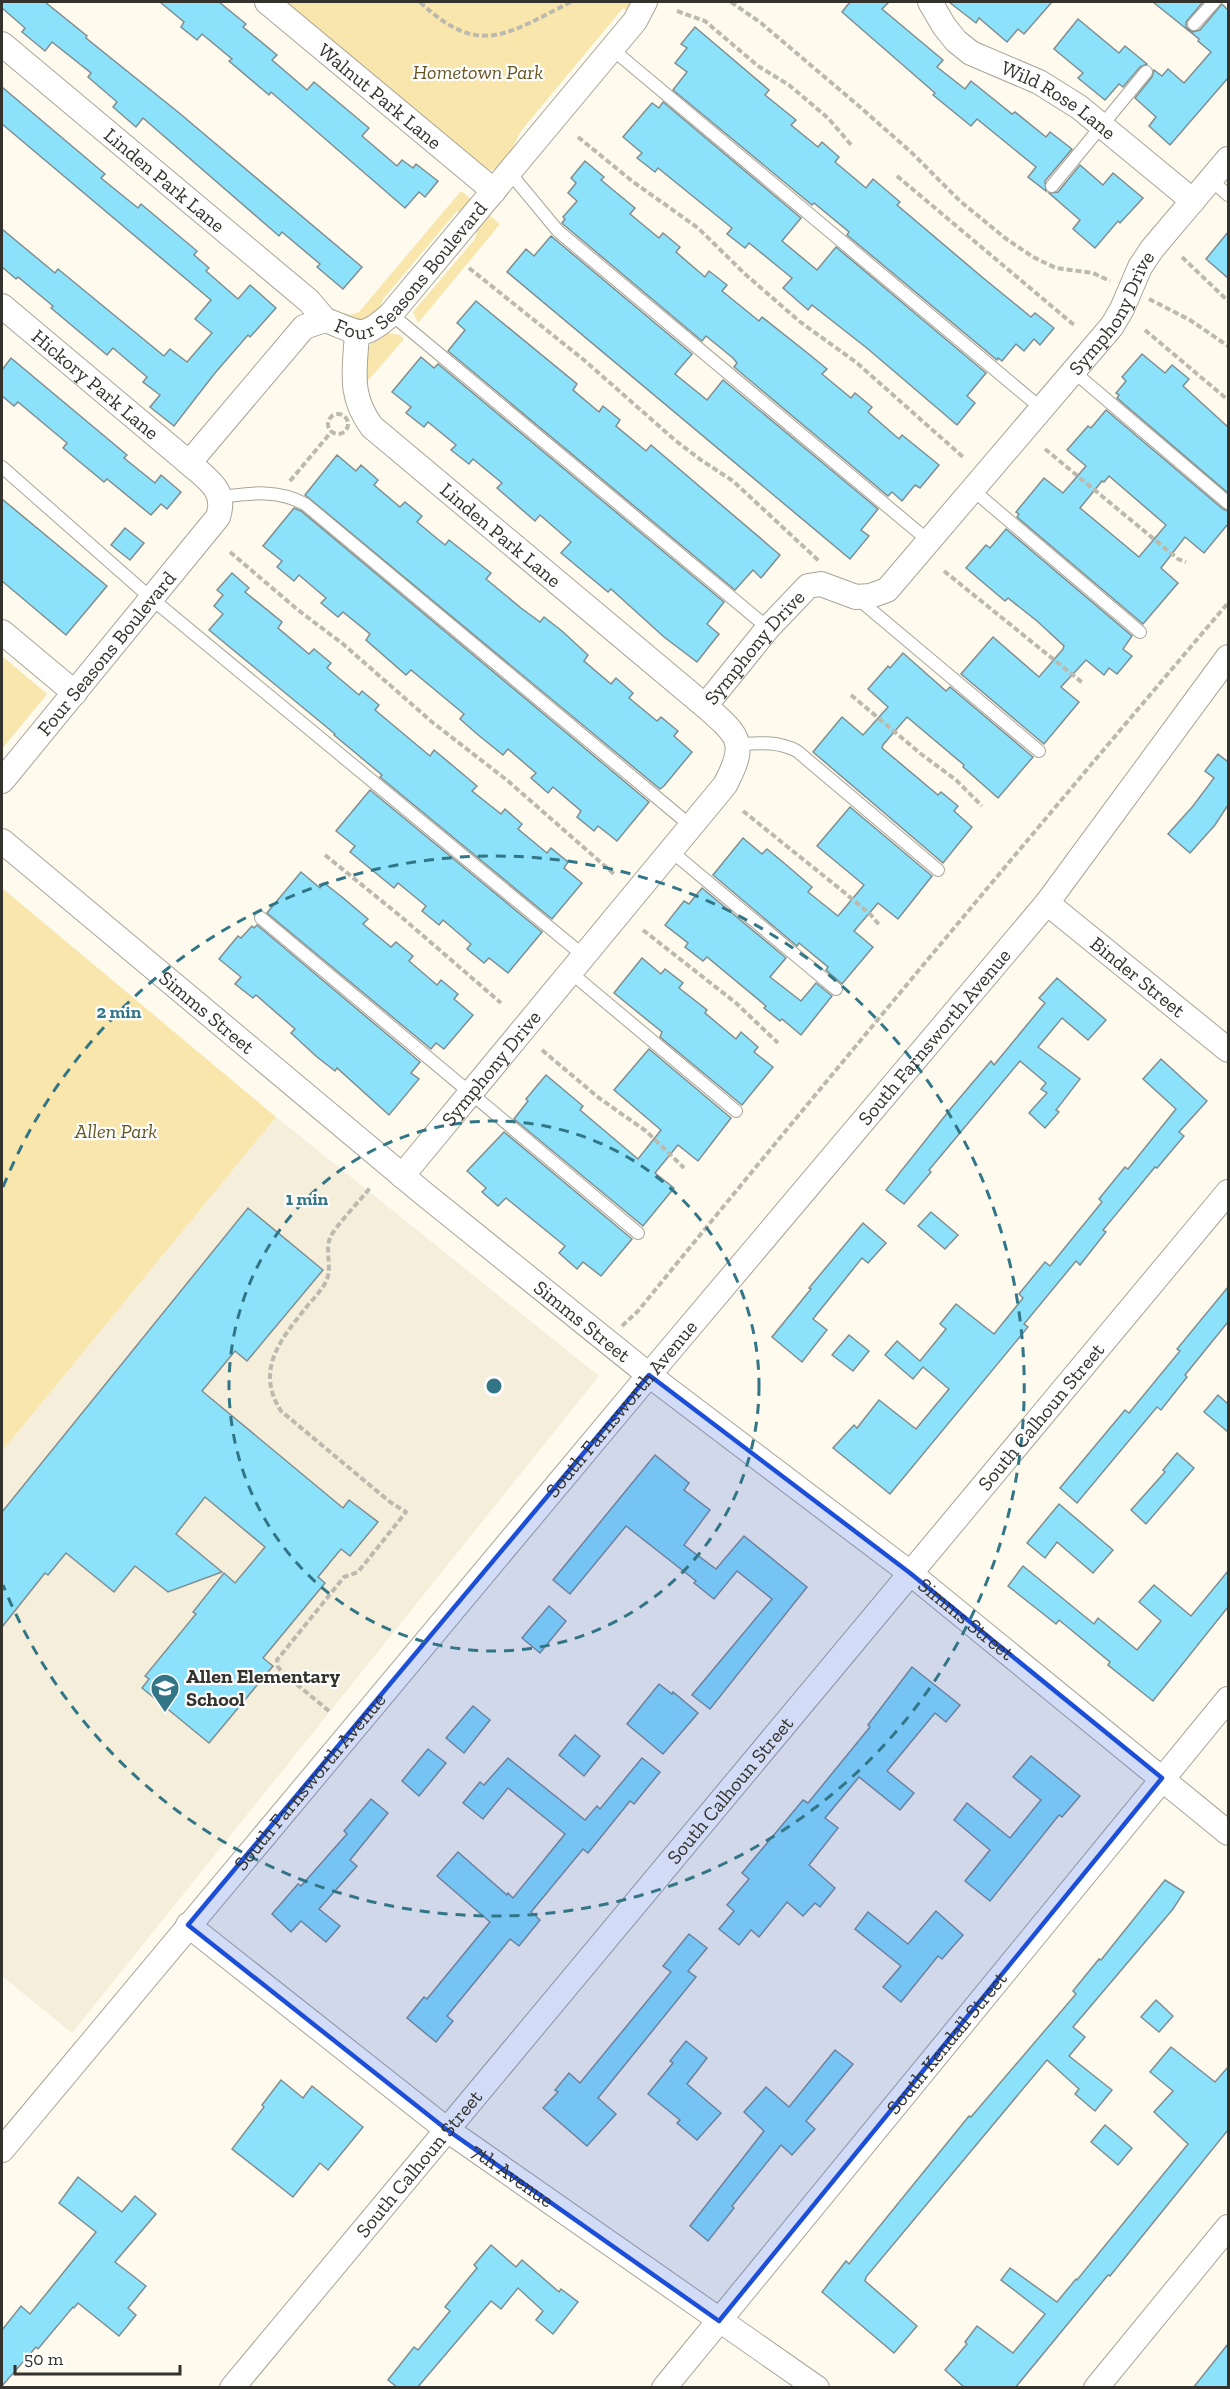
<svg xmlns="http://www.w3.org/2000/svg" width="1230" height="2389" font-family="'Zilla Slab',serif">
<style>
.built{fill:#f4eeda}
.green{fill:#f8e6ad}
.building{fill:#8be2fa;stroke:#808e92;stroke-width:1.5;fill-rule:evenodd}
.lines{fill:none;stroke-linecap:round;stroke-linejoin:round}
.service-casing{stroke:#a8a498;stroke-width:14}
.minor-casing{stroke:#a8a498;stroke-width:26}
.path{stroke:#bcb9af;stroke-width:4;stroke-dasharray:6 3;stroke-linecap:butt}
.service{stroke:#fff;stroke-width:12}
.minor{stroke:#fff;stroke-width:24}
.marked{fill:#1d4ed8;fill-opacity:0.2;stroke:#1d4ed8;stroke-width:4.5;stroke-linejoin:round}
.ring{fill:none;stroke:#327586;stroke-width:3;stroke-dasharray:10 8}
.labels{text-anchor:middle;stroke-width:4.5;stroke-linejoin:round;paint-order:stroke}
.park-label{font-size:20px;font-style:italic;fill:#645521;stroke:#fff}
.street-label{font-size:20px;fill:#33322d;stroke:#fff}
.poi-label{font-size:20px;font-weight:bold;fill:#33322d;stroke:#fff;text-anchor:start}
.centre{fill:#327586;stroke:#fff;stroke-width:3}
.ring-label{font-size:18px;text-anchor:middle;font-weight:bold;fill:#327586;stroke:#fff;stroke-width:4.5;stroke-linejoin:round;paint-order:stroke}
</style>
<rect width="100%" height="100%" fill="#fefaee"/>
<path class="built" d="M276,1117L599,1376L72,2033L2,1976V1451Z"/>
<g class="green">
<path d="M282,2H635L627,11L623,8L521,131C513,145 507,169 487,171Z"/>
<path d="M461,191L472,200L461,215L457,211L383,299L379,312L359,324L328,308L351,315L359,312Z"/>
<path d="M488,214L500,224L418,323L413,312L475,239L478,227Z"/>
<path d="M388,333L399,335L404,339L364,385L366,350L372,343Z"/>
<path d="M2,656L47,694L2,749Z"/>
<path d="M2,888L276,1117L2,1451Z"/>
</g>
<g class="building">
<path d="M2,2H45L87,36L86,38L178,112L362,267L343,289L317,267L320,264L282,232L279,236L143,118L136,127L113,107L117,102L88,77L91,73L52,42L45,51L22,32L25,28L2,8Z"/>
<path d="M160,2H219L246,24L243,27L277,55L272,60L307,90L314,82L369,128L362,136L397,166L402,160L413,168L416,164L438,181L425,197L419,192L405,208L271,92L269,95L229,61L232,59L202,34L197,40L181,27L184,22Z"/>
<path d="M850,2H889L882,9L943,60L937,67L965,89L971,81L1012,114L1015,112L1046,137L1050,132L1072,149L1045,181L1046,191L1028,177L1036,167L977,119L971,126L933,95L935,93L842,12Z"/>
<path d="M949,2H1052L1024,34L1018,29L1007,42L979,18L976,23Z"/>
<path d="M1153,2H1203L1186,22V27L1193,32L1200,30L1222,4L1228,10V78L1170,145L1149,126L1156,117L1135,98L1152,77L1154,70L1162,76L1168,69L1184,83L1211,52L1198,41L1199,39Z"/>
<path d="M1078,19L1119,53L1125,46L1147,64L1140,67L1123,87L1119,84L1105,100L1078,78L1083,73L1054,49Z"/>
<path d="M695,27L769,90L765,95L796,120L791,125L818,147L822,142L839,157L835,162L866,188L873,179L900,202L897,205L982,277L1031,317L1035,313L1054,328L1040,345L1034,339L1024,351L1016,344L1002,361L998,358L997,360L847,235L849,232L814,203L812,205L673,90L687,72L675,63L687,48L681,44Z"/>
<path d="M2,87L105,174L101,178L138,208L141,204L197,251L194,255L209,268L206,271L238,299L250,285L276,308L250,337L248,335L215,373L174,426L150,407L160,395L143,382L147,377L113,348L107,355L51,308L53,306L18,277L16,279L2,267V229L55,273L58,269L164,356L170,349L187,362L212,333L195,319L211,300L2,124Z"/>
<path d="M663,102L801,218L782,241L817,270L836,247L986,373L967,396L975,403L957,425L868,349L812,305L808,310L783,288L792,278L749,243L745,248L727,234L732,228L658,168L655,172L637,158L642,153L623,137L652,103L659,108Z"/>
<path d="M585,161L604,177L601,180L635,208L630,214L659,238L663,233L680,247L676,252L705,277L709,271L727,285L722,291L759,321L762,317L810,355L827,369L822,374L851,398L855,393L872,407L868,412L899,439L902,435L939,465L920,488L915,485L902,501L892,492L888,496L734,367L737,363L733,358L706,336L702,341L564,225L562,223L565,219L563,217L577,201L568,193L576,183L571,178Z"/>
<path d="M1080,165L1103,185L1113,173L1143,198L1120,223L1118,221L1095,248L1073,229L1080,220L1049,193L1058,192Z"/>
<path d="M1228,232V278L1206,259Z"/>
<path d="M551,236L692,354L675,374L707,400L723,380L878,509L861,530L869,536L850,559L507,272L526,249L534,256Z"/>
<path d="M476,301L577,384L573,390L599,412L603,406L620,420L616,426L646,451L651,445L780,555L761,578L753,570L735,590L448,351L465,330L457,323Z"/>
<path d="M1142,354L1165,373L1172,365L1189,379L1183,386L1228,427V493L1117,398L1119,395L1116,393L1126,381L1122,377Z"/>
<path d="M421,357L434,368L438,364L724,602L707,624L719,634L697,662L664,637L611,589L608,592L561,553L571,542L540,515L535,521L497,488L502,483L473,459L469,464L451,450L456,445L428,422L424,427L406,413L411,407L392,392Z"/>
<path d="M11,358L127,455L124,458L155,483L161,475L181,492L167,509L161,504L151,515L107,479L104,482L63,448L67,443L18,402L14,406L2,396V370Z"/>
<path d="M1106,410L1223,509L1228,511V524L1204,553L1185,537L1161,568L1178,583L1143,624L1017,517L1019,514L1016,512L1044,478L1063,493L1086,466L1067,450L1088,426L1091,428ZM1109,476L1166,525L1139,557L1080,508L1102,481L1104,482Z"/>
<path d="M337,455L356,471L361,465L378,480L374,485L400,507L405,502L422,516L417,522L445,545L449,540L491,573L486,579L521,608L540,622L544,617L562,631L588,655L584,661L611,684L616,678L633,693L629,698L657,721L661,717L678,731L674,736L692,752L664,786L660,789L305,495Z"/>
<path d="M2,499L107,586L66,635L2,581Z"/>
<path d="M294,508L301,511L649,802L617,841L598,826L594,831L577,817L581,811L553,787L548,793L531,778L536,773L508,749L503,755L477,734L460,719L464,714L411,670L406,675L366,640L370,634L343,612L338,617L321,603L326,598L299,575L294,581L277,567L282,561L263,546Z"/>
<path d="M125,528L144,543L130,560L111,545Z"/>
<path d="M1006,529L1132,636L1123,649L1132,656L1117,674L1109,668L1104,675L1086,660L1061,687L1079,702L1044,744L961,674L993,637L1039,677L1063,649L1064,646L1037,621L1008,598L1005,601L966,568L986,545L990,548Z"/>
<path d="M232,573L249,588L245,592L282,622L278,628L309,654L314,649L331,663L327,668L359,695L362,691L379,705L375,710L430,756L434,750L452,765L477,786L472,791L501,814L505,809L522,824L518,829L547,853L551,848L568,862L564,868L582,883L552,919L380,777L382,775L334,735L335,734L209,630L223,614L214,606L223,595L217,590Z"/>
<path d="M903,653L946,691L950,687L1033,757L998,798L963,767L964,765L907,717L883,745L882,748L938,795L941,792L958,806L954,811L972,827L943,863L813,752L842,717L863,735L888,707L868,689L888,666L890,668Z"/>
<path d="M1218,754L1227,761L1228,759V805L1215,825L1190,853L1168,834L1193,806L1214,778L1205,771Z"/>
<path d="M370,790L542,932L508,973L489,958L484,963L467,949L471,944L443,920L439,925L422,911L426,906L398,883L394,888L350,852L355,846L336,831Z"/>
<path d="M850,807L932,876L898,919L878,903L854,931L873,947L842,984L826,970L828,967L799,943L797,946L713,875L743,838L762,854L767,849L784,863L812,887L808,892L838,916L864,885L817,846Z"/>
<path d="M301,872L320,888L324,883L342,897L368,919L363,924L391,947L396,942L413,956L409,961L437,985L441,980L458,994L454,999L473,1015L444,1049L436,1043L431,1049L267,913Z"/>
<path d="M702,888L786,958L770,977L801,1001L816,983L832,996L801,1035L782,1019L780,1021L764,1008L766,1006L707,957L703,961L685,947L688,943L665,925L684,901L689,904Z"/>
<path d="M257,925L420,1062L411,1073L419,1079L389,1115L337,1068L335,1071L317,1057L291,1033L295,1029L256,995L253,998L235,984L241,977L219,959L238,936L241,938L252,926L254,928Z"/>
<path d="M642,958L661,974L665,969L683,983L679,988L707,1010L705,1013L736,1039L741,1032L758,1047L754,1052L773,1067L742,1105L660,1037L662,1032L614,993Z"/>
<path d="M1057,978L1106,1020L1088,1040L1062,1018L1038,1047L1080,1079L1056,1110L1059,1112L1045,1128L1029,1113L1047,1093L1041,1089L1046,1083L1020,1061L929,1170L931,1172L904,1204L886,1190L952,1107L991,1061L994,1065L1045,1003L1039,998Z"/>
<path d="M649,1049L731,1118L698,1161L678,1145L655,1173L674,1188L643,1226L514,1119L528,1101L526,1099L546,1075L583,1106L580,1110L638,1159L661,1130L614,1090Z"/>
<path d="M1161,1059L1207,1101L1179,1132L1184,1136L1157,1168L1155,1167L1103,1230L1106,1232L1080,1265L1076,1261L1024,1324L1028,1327L890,1494L833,1448L854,1425L857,1428L879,1400L916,1429L949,1389L923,1367L913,1379L885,1355L897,1341L920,1361L946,1329L940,1324L956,1304L994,1334L1023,1298L1019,1294L1045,1262L1050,1266L1102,1202L1099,1199L1125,1167L1128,1169L1176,1109L1143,1079Z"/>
<path d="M504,1132L632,1239L601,1276L583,1262L577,1269L559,1253L565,1246L506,1198L498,1206L482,1192L486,1188L467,1171Z"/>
<path d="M248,1208L323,1270L247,1361L235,1351L202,1391L343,1508L349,1500L378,1522L350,1556L341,1549L318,1577L325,1583L263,1658L273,1666L209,1743L142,1688L149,1679L145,1676L196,1614L193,1612L224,1573L235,1583L265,1547L205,1497L176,1534L222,1572L168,1592L135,1566L114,1592L66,1553L48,1575L45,1573L2,1627V1512Z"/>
<path d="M931,1212L958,1235L945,1249L918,1226Z"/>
<path d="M863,1223L886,1243L868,1263L862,1258L813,1319L827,1330L802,1362L772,1337L811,1289L809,1288Z"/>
<path d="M1228,1287V1322L1185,1375L1187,1377L1161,1410L1157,1407L1077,1503L1060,1488L1125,1410L1129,1413L1180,1351L1177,1349Z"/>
<path d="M849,1335L869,1351L853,1371L832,1355Z"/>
<path d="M1218,1395L1228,1404V1432L1204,1412Z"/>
<path d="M1177,1453L1194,1468L1146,1524L1131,1510L1165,1472L1163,1470Z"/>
<path d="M655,1455L689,1483L684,1490L710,1510L684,1545L716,1569L744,1536L807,1587L710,1709L692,1695L772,1599L737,1571L714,1599L694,1583L696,1581L626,1526L570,1594L553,1580Z"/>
<path d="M1059,1504L1113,1550L1093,1573L1057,1542L1045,1558L1027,1543Z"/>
<path d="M1023,1566L1094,1624L1098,1618L1137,1650L1161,1621L1139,1602L1154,1585L1191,1616L1228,1571V1607L1153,1701L1108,1665L1110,1662L1059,1620L1056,1624L1008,1586Z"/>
<path d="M549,1606L566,1621L540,1653L522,1638Z"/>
<path d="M912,1667L960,1705L946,1722L935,1713L887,1771L914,1793L900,1810L859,1777L825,1818L838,1828L809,1865L835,1888L820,1907L815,1903L803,1916L787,1902L759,1937L751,1930L739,1945L719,1929L734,1911L727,1905L749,1879L742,1873L803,1800L808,1803L870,1727L868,1725Z"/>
<path d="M659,1684L672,1694L673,1692L698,1713L663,1754L627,1724Z"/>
<path d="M473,1706L490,1720L464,1753L446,1738Z"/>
<path d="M575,1735L600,1756L584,1776L559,1755Z"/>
<path d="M428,1749L446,1763L419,1796L402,1781Z"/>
<path d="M1031,1756L1080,1796L1062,1817L1059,1815L990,1901L965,1881L990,1850L954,1820L967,1803L1010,1838L1041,1800L1013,1777Z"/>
<path d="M508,1758L585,1820L597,1806L600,1809L642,1758L660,1772L634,1804L630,1801L588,1853L583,1849L531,1912L540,1920L519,1946L510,1939L447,2016L453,2021L436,2042L407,2018L424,1997L427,1999L490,1922L437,1876L458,1852L507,1895L508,1893L513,1898L565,1834L508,1788L483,1819L463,1803L480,1782L484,1785Z"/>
<path d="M371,1799L388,1813L350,1860L357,1866L319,1909L340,1926L326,1942L301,1921L291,1932L272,1914L298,1884L301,1886L347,1834L344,1831Z"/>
<path d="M1165,1880L1184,1892L1173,1909L1073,2027L1085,2037L1069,2056L1112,2090L1095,2111L1075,2094L1079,2089L1047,2060L866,2277L865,2281L917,2326L894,2353L822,2292L846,2261L849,2264L969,2116L971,2117L1076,1994L1073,1991L1099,1959L1101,1960Z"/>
<path d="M936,1911L963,1935L942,1959L938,1956L901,2002L883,1987L901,1966L855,1929L868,1912L908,1944Z"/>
<path d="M689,1934L707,1948L688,1971L696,1977L598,2098L616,2114L587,2146L543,2108L558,2092L555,2090L569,2073L580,2083L671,1972L663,1966Z"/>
<path d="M1156,2000L1173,2016L1159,2032L1141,2017Z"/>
<path d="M686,2041L707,2058L687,2084L721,2113L697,2140L677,2123L680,2120L648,2094L673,2063L670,2061Z"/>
<path d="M1171,2047L1215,2082L1228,2067V2130L1110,2276L1108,2275L1015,2388H965L945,2370L967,2344L965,2342L977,2326L1013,2353L1045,2314L1001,2280L1010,2268L1057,2302L1076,2279L1077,2280L1188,2144L1154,2112L1173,2091L1150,2072Z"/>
<path d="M835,2050L853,2064L806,2121L815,2129L792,2155L781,2145L732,2206L734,2208L708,2241L690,2226L764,2131L744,2112L766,2087L789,2107Z"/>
<path d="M281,2080L303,2098L312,2086L363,2127L328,2170L320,2163L293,2197L232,2149L264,2107L262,2105Z"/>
<path d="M1105,2125L1132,2148L1118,2165L1091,2142Z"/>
<path d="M78,2177L122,2212L135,2196L156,2214L115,2262L146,2286L128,2308L136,2315L119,2336L78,2303L74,2308L73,2307L38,2349L36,2347L2,2386V2330L21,2306L30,2314L96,2232L59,2203Z"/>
<path d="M491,2245L516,2267L522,2260L559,2292L561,2289L578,2302L553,2334L536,2320L543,2311L518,2288L501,2309L491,2301L417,2388H398L388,2380L414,2347L418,2350L450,2311L445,2307L477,2268L474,2265Z"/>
<path d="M1228,2344V2388H1193Z"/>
</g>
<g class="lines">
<g class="service-casing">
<g id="service">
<path d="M1194,24L1214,2"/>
<path d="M612,49L1042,409"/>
<path d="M510,173L558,231L930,542"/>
<path d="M1211,180L1228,195"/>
<path d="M1052,186L1146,72"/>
<path d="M391,314L768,628"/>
<path d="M1074,372L1228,503"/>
<path d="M2,467L152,599L584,956"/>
<path d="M974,491L1140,632"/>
<path d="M221,497C250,493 278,489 305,504L691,826"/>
<path d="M857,598L1039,751"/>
<path d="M738,744C760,743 777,741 797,751L938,870"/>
<path d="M671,851L836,989"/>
<path d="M261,918L638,1233"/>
<path d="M570,972L736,1111"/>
</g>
</g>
<g class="minor-casing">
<g id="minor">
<path id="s1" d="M267,2L494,191"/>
<path id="s2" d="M930,2L944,26L956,41L971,53L1039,82L1079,107L1193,201"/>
<path id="s3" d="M2,44L309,301L325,320"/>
<path id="s4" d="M2,306L189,463"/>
<path id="s5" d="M357,333C355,370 348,395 372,427L705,706"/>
<path d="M2,632L75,693"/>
<path id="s6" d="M2,781L218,517C227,490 208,480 189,463L304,327L325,320C359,332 360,342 391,314L635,21L645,2"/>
<path id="s7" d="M2,841L423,1193L649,1375L910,1573L1228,1833"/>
<path id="s8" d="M1047,903L1228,1050"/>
<path id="s9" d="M402,1176L725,785C748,742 739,736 705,706L768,628L808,586L821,584L856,597L870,596L887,590L1112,326L1122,309L1140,267L1152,249L1228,159"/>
<path id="s10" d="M188,1925L446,2129L817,2388"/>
<path id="s11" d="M2,2150L649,1375L1047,903L1228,657"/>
<path id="s12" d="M232,2388L1228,1192"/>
<path id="s13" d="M664,2388L1228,1699"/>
<path d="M1096,2388L1228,2227"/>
</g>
</g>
<g class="path">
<path d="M420,2C480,59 508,33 571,2"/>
<path d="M731,2L761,23L860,107L912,153L960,201L1005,238L1033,257L1056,268L1093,273L1110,281"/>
<path d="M677,11L705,21L758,66L789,85L828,118L853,147"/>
<path d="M578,137L632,181L698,228L745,274L799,321L857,363L963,457"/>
<path d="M897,176L1074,325"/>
<path d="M1182,257L1228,301"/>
<path d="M469,268L584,360L676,441L701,460L733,481L819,561"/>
<path d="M1149,299L1190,320L1228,346"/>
<path d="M1145,330L1228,400"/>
<circle cx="338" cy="424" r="10"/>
<path d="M1045,449L1178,559L1186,562"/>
<path d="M290,481L332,431"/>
<path d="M230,552L298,610L343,644L432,722L508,781L614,874"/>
<path d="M944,571L1084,684"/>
<path d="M851,695L921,754L956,780L982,806"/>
<path d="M743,811L845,893L871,915L880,926"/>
<path d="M325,855L399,915L501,1003"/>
<path d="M643,930L736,1003L778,1043"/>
<path d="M542,1050L599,1098L646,1131L684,1168"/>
<path d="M622,1326L638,1311C832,1073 1029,837 1228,603"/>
<path d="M329,1711L282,1672L278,1667L277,1660L344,1577L358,1572L406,1512L390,1502L281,1411C254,1369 282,1338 308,1305C315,1297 323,1289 327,1279C332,1267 325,1251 330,1238C333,1229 362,1198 370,1188"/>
</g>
<use href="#service" class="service"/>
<use href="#minor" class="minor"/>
</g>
<path class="marked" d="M649,1375L910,1573L1162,1778L719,2321L446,2129L188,1925Z"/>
<g class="ring">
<circle cx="494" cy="1386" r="265"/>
<path d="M3 1187A530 530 0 1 1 3 1585"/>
</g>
<defs>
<g id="school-pin" transform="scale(1.5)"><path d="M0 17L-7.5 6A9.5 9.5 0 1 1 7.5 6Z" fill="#327586" stroke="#fff"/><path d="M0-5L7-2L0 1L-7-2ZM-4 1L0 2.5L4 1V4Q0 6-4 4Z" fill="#fff"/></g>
</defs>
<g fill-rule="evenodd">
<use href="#school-pin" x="165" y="1688"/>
</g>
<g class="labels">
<g class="park-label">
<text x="478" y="79">Hometown Park</text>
<text x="116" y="1138">Allen Park</text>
</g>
<g class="street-label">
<text dy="7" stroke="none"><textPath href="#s1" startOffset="147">Walnut Park Lane</textPath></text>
<text dy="7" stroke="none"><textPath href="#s2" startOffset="166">Wild Rose Lane</textPath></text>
<text dy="7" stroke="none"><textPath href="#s3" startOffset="212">Linden Park Lane</textPath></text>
<text dy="7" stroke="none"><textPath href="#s6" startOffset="722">Four Seasons Boulevard</textPath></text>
<text dy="7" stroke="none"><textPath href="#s9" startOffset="1200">Symphony Drive</textPath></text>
<text dy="7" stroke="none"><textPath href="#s4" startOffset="122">Hickory Park Lane</textPath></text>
<text dy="7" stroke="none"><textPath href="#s5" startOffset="266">Linden Park Lane</textPath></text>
<text dy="7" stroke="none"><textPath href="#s9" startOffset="678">Symphony Drive</textPath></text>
<text dy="7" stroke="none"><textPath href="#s6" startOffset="165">Four Seasons Boulevard</textPath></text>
<text dy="7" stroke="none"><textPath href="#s8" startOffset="117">Binder Street</textPath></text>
<text dy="7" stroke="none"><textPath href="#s7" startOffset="267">Simms Street</textPath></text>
<text dy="7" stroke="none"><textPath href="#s11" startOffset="1452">South Farnsworth Avenue</textPath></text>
<text dy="7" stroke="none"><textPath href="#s9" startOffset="140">Symphony Drive</textPath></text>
<text dy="7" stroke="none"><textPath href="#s7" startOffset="753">Simms Street</textPath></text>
<text dy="7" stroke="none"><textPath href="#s11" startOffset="966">South Farnsworth Avenue</textPath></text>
<text dy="7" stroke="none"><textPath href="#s12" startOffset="1264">South Calhoun Street</textPath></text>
<text dy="7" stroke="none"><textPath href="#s7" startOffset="1239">Simms Street</textPath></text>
<text dy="7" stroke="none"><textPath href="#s11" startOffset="480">South Farnsworth Avenue</textPath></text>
<text dy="7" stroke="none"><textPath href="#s12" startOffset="778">South Calhoun Street</textPath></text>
<text dy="7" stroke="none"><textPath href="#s13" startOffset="446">South Kendall Street</textPath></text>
<text dy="7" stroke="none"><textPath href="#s12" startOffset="292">South Calhoun Street</textPath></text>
<text dy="7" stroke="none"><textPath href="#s10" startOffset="410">7th Avenue</textPath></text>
</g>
<g class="poi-label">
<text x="186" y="1683">Allen Elementary<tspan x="186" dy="23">School</tspan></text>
</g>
</g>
<circle cx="494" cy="1386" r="9" class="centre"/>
<g class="ring-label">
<text x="119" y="1018">2 min</text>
<text x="307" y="1205">1 min</text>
</g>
<rect width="1230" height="2389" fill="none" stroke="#33322d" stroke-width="6"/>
<path d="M15 2365v9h165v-9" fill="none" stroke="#33322d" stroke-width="3"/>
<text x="24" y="2365" font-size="18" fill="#33322d" stroke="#ffffff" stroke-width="4.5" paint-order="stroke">50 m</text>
</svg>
